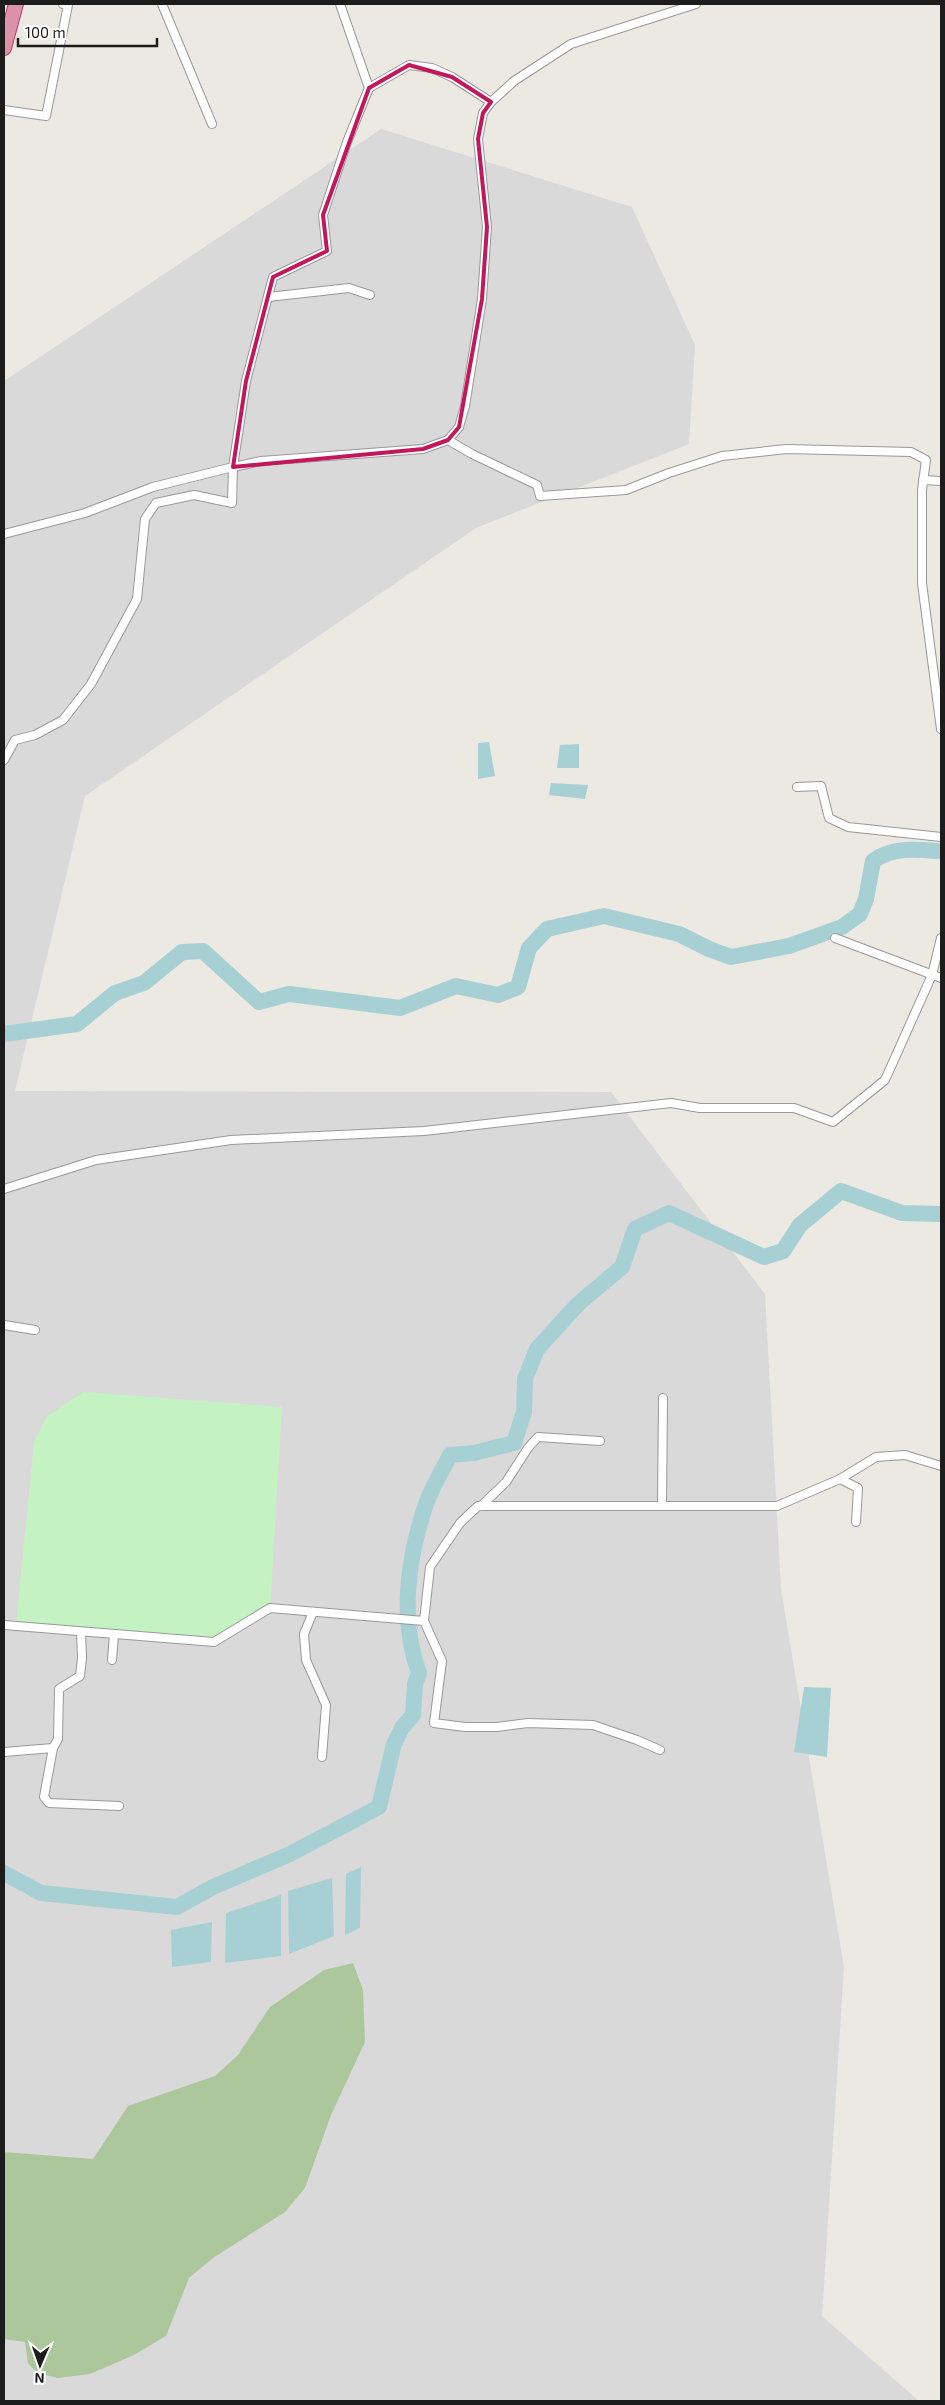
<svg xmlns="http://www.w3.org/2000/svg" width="945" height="2405" font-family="'Exo 2',sans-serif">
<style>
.residential{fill:#dad9d9}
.forest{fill:#adc79c}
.park{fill:#c5f2c3}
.water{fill:#a7d0d5}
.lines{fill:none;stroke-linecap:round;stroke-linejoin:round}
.river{stroke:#a7d0d5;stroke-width:16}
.street-casing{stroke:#999;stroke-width:10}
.highway-casing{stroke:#c23777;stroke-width:16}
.street{stroke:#fff;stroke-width:8}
.highway{stroke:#db92a8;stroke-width:14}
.marked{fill:none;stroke:#c2185b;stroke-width:4;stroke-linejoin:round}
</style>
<rect width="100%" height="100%" fill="#ece8e2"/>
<path class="residential" d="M381,129L632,207L695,345L689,444L476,528L85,796L15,1091L611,1092L765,1294L781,1589L844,1967L822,2316L919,2401H4V381Z"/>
<path class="forest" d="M353,1963L363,1990L365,2042L331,2115L305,2188L285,2212L213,2258L189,2278L166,2336L134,2355L90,2374L58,2378L37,2373L28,2363L25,2342L4,2339V2152L93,2159L128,2106L215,2076L238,2055L270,2007L324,1970Z"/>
<path class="park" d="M83,1392L282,1407L270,1608L214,1642L16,1626L34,1443L46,1417Z"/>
<g class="water">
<path d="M489,742L495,776L478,779V743Z"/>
<path d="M579,744V768H557L560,745Z"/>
<path d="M551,783L588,785L585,799L549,795Z"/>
<path d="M804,1687L831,1688L827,1757L794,1752Z"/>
<path d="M361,1867L360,1928L345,1935L346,1874Z"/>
<path d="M332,1878L334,1936L289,1954L288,1891Z"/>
<path d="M281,1895V1956L225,1963L226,1913Z"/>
<path d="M212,1922L211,1962L172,1967L171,1930Z"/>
</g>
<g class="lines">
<g class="river">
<path d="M4,1034L77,1024L115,993L144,983L182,952L203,951L259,1002L289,994L400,1008L456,986L498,995L518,987L529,948L547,929L604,916L679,934L709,949L731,957L789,946L842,927L860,914L866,899L873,861C892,847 915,849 937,851"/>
<path d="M4,1873L41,1893L177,1907L213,1887L290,1854L379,1807L394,1744L402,1728L413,1715L415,1684L419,1673C399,1619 408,1557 426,1504C432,1487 442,1471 450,1455L474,1453L514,1443L524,1412L525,1379L537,1349L578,1304L622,1267L635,1229L669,1213L764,1257L783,1251L800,1225L841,1191L902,1213L941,1214"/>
</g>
<g class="street-casing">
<g id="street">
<path d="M162,4L212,124"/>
<path d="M340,4L369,88"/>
<path d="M4,110L46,116L68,5L63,4"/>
<path d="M268,297L349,288L370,295"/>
<path d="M448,440L472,454L537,485L540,496L626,490L669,473L722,456L786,449L911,452L926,460L922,490V583L941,729"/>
<path d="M923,480L941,481"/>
<path d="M4,534L85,513L153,487L233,467L261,461L423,449L448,440L459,427L465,406L482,299L487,227L478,139L483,113L491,102L514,81L571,44L696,4"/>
<path d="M4,760L15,740L35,735L63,720L91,684L137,599L145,519L156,503L194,495L232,503L233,467L246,381L273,277L327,251L323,215L347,142L369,88L409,65L432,68L452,77L491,102"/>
<path d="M797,787L821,786L829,818L848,827L941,837"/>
<path d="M835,938L941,978"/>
<path d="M4,1189L96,1160L231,1140L424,1131L671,1103L700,1108H794L833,1122L885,1080L932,975L941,938"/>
<path d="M4,1325L35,1330"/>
<path d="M840,1479L876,1457L905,1455L941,1466"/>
<path d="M481,1506L506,1482L528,1448L538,1437L600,1441"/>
<path d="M662,1506L663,1398"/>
<path d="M313,1612L304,1634L306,1660L326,1705L322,1757"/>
<path d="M424,1621L430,1567L460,1523L478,1506H777L840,1479L858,1488L856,1522"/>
<path d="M4,1625L214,1642L270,1608L424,1621L442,1661L434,1723L465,1727H497L528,1723L593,1725L637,1740L660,1750"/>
<path d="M112,1660L114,1634"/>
<path d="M53,1748L44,1797L49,1803L119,1806"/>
<path d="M4,1752L53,1748L58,1739L59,1689L80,1676L82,1658L81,1632"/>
</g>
</g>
<g class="highway-casing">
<path id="highway" d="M4,48L16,4"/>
</g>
<use href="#street" class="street"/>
<use href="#highway" class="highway"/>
</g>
<path class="marked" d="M409,65L452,77L491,102L483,113L478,139L487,227L482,299L459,427L448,440L423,449L233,467L246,381L273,277L327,251L323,215L369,88Z"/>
<rect width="945" height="2405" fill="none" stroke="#1c1c1c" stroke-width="10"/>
<g transform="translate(40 2365) rotate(182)" stroke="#ffffff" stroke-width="4" paint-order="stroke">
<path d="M0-4L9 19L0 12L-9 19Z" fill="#1c1c1c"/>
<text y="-8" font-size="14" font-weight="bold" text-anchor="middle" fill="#1c1c1c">N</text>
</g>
<path d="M18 38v8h139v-8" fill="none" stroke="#1c1c1c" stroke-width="2.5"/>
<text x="25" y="38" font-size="15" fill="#1c1c1c" stroke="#ffffff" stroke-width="4" paint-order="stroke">100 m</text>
</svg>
